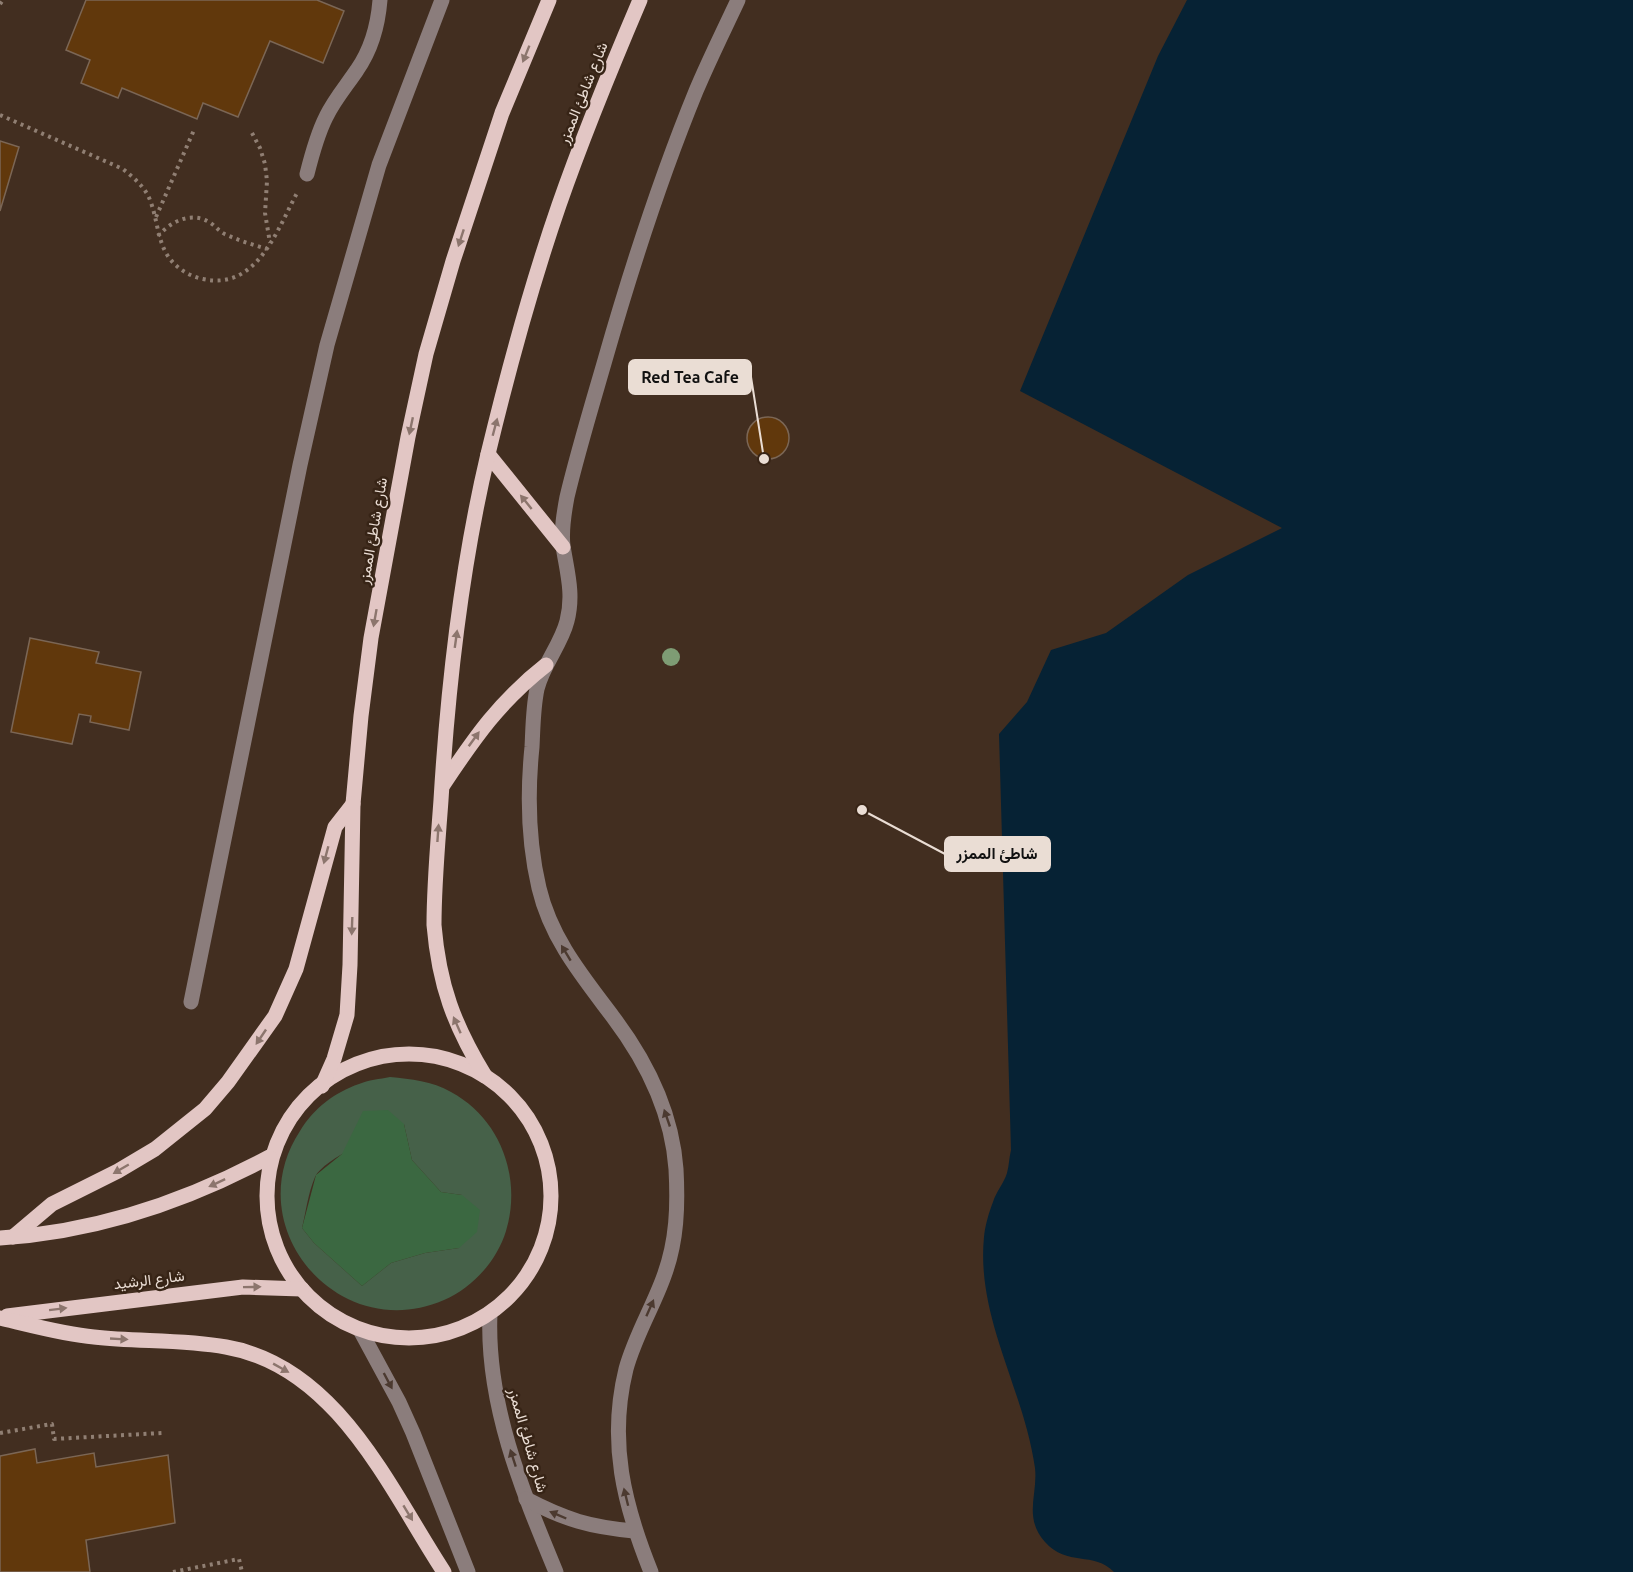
<svg xmlns="http://www.w3.org/2000/svg" width="1633" height="1572" font-family="Ubuntu,Vazirmatn,sans-serif">
<style>
.green{fill:#466149;fill-rule:evenodd}
.forest{fill:#3b6841}
.water{fill:#062234}
.building{fill:#61380c;stroke:#7b6655;stroke-width:1.5}
.lines{fill:none;stroke-linecap:round;stroke-linejoin:round}
.path{stroke:#907f73;stroke-width:4;stroke-dasharray:3 4.5;stroke-linecap:butt}
.minor{stroke:#8b7d7c;stroke-width:15}
.major{stroke:#e2c6c4;stroke-width:15}
.tree{fill:#7e9c74}
.oneway{fill:#8c756d}
.oneway2{fill:#4c3a30}
.labels{text-anchor:middle;stroke-width:5;stroke-linejoin:round;paint-order:stroke}
.street-label{font-size:15px;fill:#eaddd4;stroke:#372416}
.leader{fill:none;stroke:#eaddd4;stroke-width:2}
.callout-dot{fill:#eaddd4;stroke:#372416;stroke-width:2}
.callout{fill:#eaddd4;stroke:#eaddd4;stroke-width:2}
.callout-label{font-size:16px;text-anchor:middle;font-weight:bold;fill:#111}
</style>
<rect width="100%" height="100%" fill="#422e20"/>
<path class="green" d="M390,1077C411,1079 432,1081 451,1092C501,1119 522,1178 506,1231C497,1261 472,1288 444,1300C339,1346 237,1227 300,1131C313,1109 335,1092 359,1084C368,1080 380,1079 390,1077ZM404,1124L412,1160L441,1192L462,1195L459,1248L425,1253L391,1263L362,1286L314,1243L302,1228C306,1212 308,1193 315,1177C324,1158 384,1133 404,1124Z"/>
<path class="forest" d="M388,1110L404,1124L412,1160L441,1192L462,1195L480,1210L477,1232L459,1248L425,1253L391,1263L362,1286L314,1243L302,1228L316,1175L342,1154L363,1111Z"/>
<path class="water" d="M1187,0H1633V1572H1114C1094,1551 1067,1567 1045,1542C1023,1517 1038,1495 1035,1468C1024,1389 976,1318 984,1237C985,1226 989,1212 993,1202C996,1192 1004,1183 1007,1173C1009,1166 1009,1158 1011,1150L999,734L1027,702L1051,650L1106,633L1188,575L1282,528L1020,391L1158,56Z"/>
<g class="building">
<path d="M86,0H317L344,11L323,63L270,41L238,117L203,103L197,119L122,88L118,98L81,83L90,60L66,50Z"/>
<path d="M0,141L19,147L0,211Z"/>
<circle cx="768" cy="438" r="21"/>
<path d="M30,638L99,652L96,663L141,672L129,730L90,722L91,716L79,714L72,744L11,732Z"/>
<path d="M35,1449L37,1463L94,1453L96,1467L168,1455L175,1523L86,1540L90,1572H0V1456Z"/>
</g>
<g class="lines">
<g class="path">
<path d="M0,4L3,0"/>
<path d="M0,115L123,169C134,178 145,187 150,200C157,218 157,236 166,253C174,267 188,276 203,279C257,291 277,230 297,193"/>
<path d="M252,133L260,148L265,164L267,181L265,213L270,243"/>
<path d="M156,217L194,130"/>
<path d="M158,236C171,221 193,210 212,224C217,228 221,233 227,235C240,241 254,245 267,249"/>
<path d="M0,1433L52,1424L54,1439L162,1433"/>
<path d="M173,1572L239,1559L242,1572"/>
</g>
<g class="minor">
<path d="M307,174C312,154 317,135 326,117C334,100 347,85 357,70C371,50 378,25 380,0"/>
<path d="M191,1002L300,465L327,345L379,165L442,0"/>
<path d="M490,1313C486,1404 522,1490 556,1572"/>
<path d="M360,1330L399,1402L413,1433L468,1572"/>
<path d="M526,1499C566,1520 590,1527 634,1531"/>
<path d="M651,1572C624,1505 608,1442 626,1369C635,1336 653,1307 664,1276C677,1241 678,1206 676,1169C672,1113 647,1062 613,1017C583,977 551,939 539,888C528,841 527,796 532,747C533,728 533,708 537,689C543,664 561,645 567,621C574,594 567,572 563,546C561,530 564,513 567,497C578,451 592,405 605,360C631,269 660,179 696,91C709,60 724,30 738,0"/>
</g>
<g class="major">
<path d="M488,454L563,547"/>
<path d="M443,785C475,737 500,701 546,665"/>
<circle cx="409" cy="1196" r="142"/>
<path d="M485,1076C454,1025 439,985 434,925C434,883 438,842 441,800C448,684 461,568 488,454C508,371 531,286 559,205C583,136 611,68 640,0"/>
<path d="M322,1086L334,1059L347,1015L350,965L353,804L361,716L371,638L408,437L426,354L453,261L502,113L549,0"/>
<path d="M13,1237L52,1204L118,1171L155,1149L205,1109L228,1082L275,1016L296,969L335,827L353,804"/>
<path d="M0,1238C96,1232 185,1202 269,1157"/>
<path d="M7,1316L243,1287L302,1289"/>
<path d="M0,1318C31,1325 62,1334 94,1337C137,1342 182,1339 226,1347C337,1366 389,1488 444,1572"/>
</g>
</g>
<circle class="tree" cx="671" cy="657" r="9"/>
<defs><path id="oneway-solid" d="M-6-.8H1V-3.2L6.5 0L1 3.2V.8H-6Z" transform="scale(1.5)"/></defs>
<g class="oneway">
<use href="#oneway-solid" transform="translate(526 54) rotate(112)"/>
<use href="#oneway-solid" transform="translate(461 238) rotate(108)"/>
<use href="#oneway-solid" transform="translate(411 426) rotate(102)"/>
<use href="#oneway-solid" transform="translate(495 427) rotate(-75)"/>
<use href="#oneway-solid" transform="translate(526 502) rotate(-129)"/>
<use href="#oneway-solid" transform="translate(375 618) rotate(100)"/>
<use href="#oneway-solid" transform="translate(456 639) rotate(-82)"/>
<use href="#oneway-solid" transform="translate(474 739) rotate(-54)"/>
<use href="#oneway-solid" transform="translate(438 833) rotate(-86)"/>
<use href="#oneway-solid" transform="translate(326 855) rotate(105)"/>
<use href="#oneway-solid" transform="translate(352 926) rotate(92)"/>
<use href="#oneway-solid" transform="translate(457 1025) rotate(-114)"/>
<use href="#oneway-solid" transform="translate(261 1037) rotate(124)"/>
<use href="#oneway-solid" transform="translate(121 1169) rotate(150)"/>
<use href="#oneway-solid" transform="translate(217 1183) rotate(155)"/>
<use href="#oneway-solid" transform="translate(252 1287) rotate(-1)"/>
<use href="#oneway-solid" transform="translate(58 1309) rotate(-7)"/>
<use href="#oneway-solid" transform="translate(119 1339) rotate(3)"/>
<use href="#oneway-solid" transform="translate(281 1368) rotate(29)"/>
<use href="#oneway-solid" transform="translate(408 1513) rotate(59)"/>
</g>
<g class="oneway2">
<use href="#oneway-solid" transform="translate(566 953) rotate(-121)"/>
<use href="#oneway-solid" transform="translate(667 1118) rotate(-109)"/>
<use href="#oneway-solid" transform="translate(650 1308) rotate(-66)"/>
<use href="#oneway-solid" transform="translate(388 1381) rotate(62)"/>
<use href="#oneway-solid" transform="translate(513 1458) rotate(-108)"/>
<use href="#oneway-solid" transform="translate(626 1497) rotate(-104)"/>
<use href="#oneway-solid" transform="translate(558 1515) rotate(-157)"/>
</g>
<g class="labels">
<g class="street-label">
<text transform="translate(583 93) rotate(-68)" y="5">شارع شاطئ الممزر</text>
<text transform="translate(373 531) rotate(-80)" y="5">شارع شاطئ الممزر</text>
<text transform="translate(149 1280) rotate(-7)" y="5">شارع الرشيد</text>
<text transform="translate(528 1440) rotate(74)" y="5">شارع شاطئ الممزر</text>
</g>
</g>
<path class="leader" d="M764 459L751 377M862 810L945 854"/>
<g class="callout-dot">
<circle cx="764" cy="459" r="6"/>
<circle cx="862" cy="810" r="6"/>
</g>
<g class="callout">
<rect x="629" y="360" width="122" height="34" rx="6"/>
<rect x="945" y="837" width="105" height="34" rx="6"/>
</g>
<g class="callout-label">
<text x="690" y="383">Red Tea Cafe</text>
<text x="997" y="859">شاطئ الممزر</text>
</g>
</svg>
